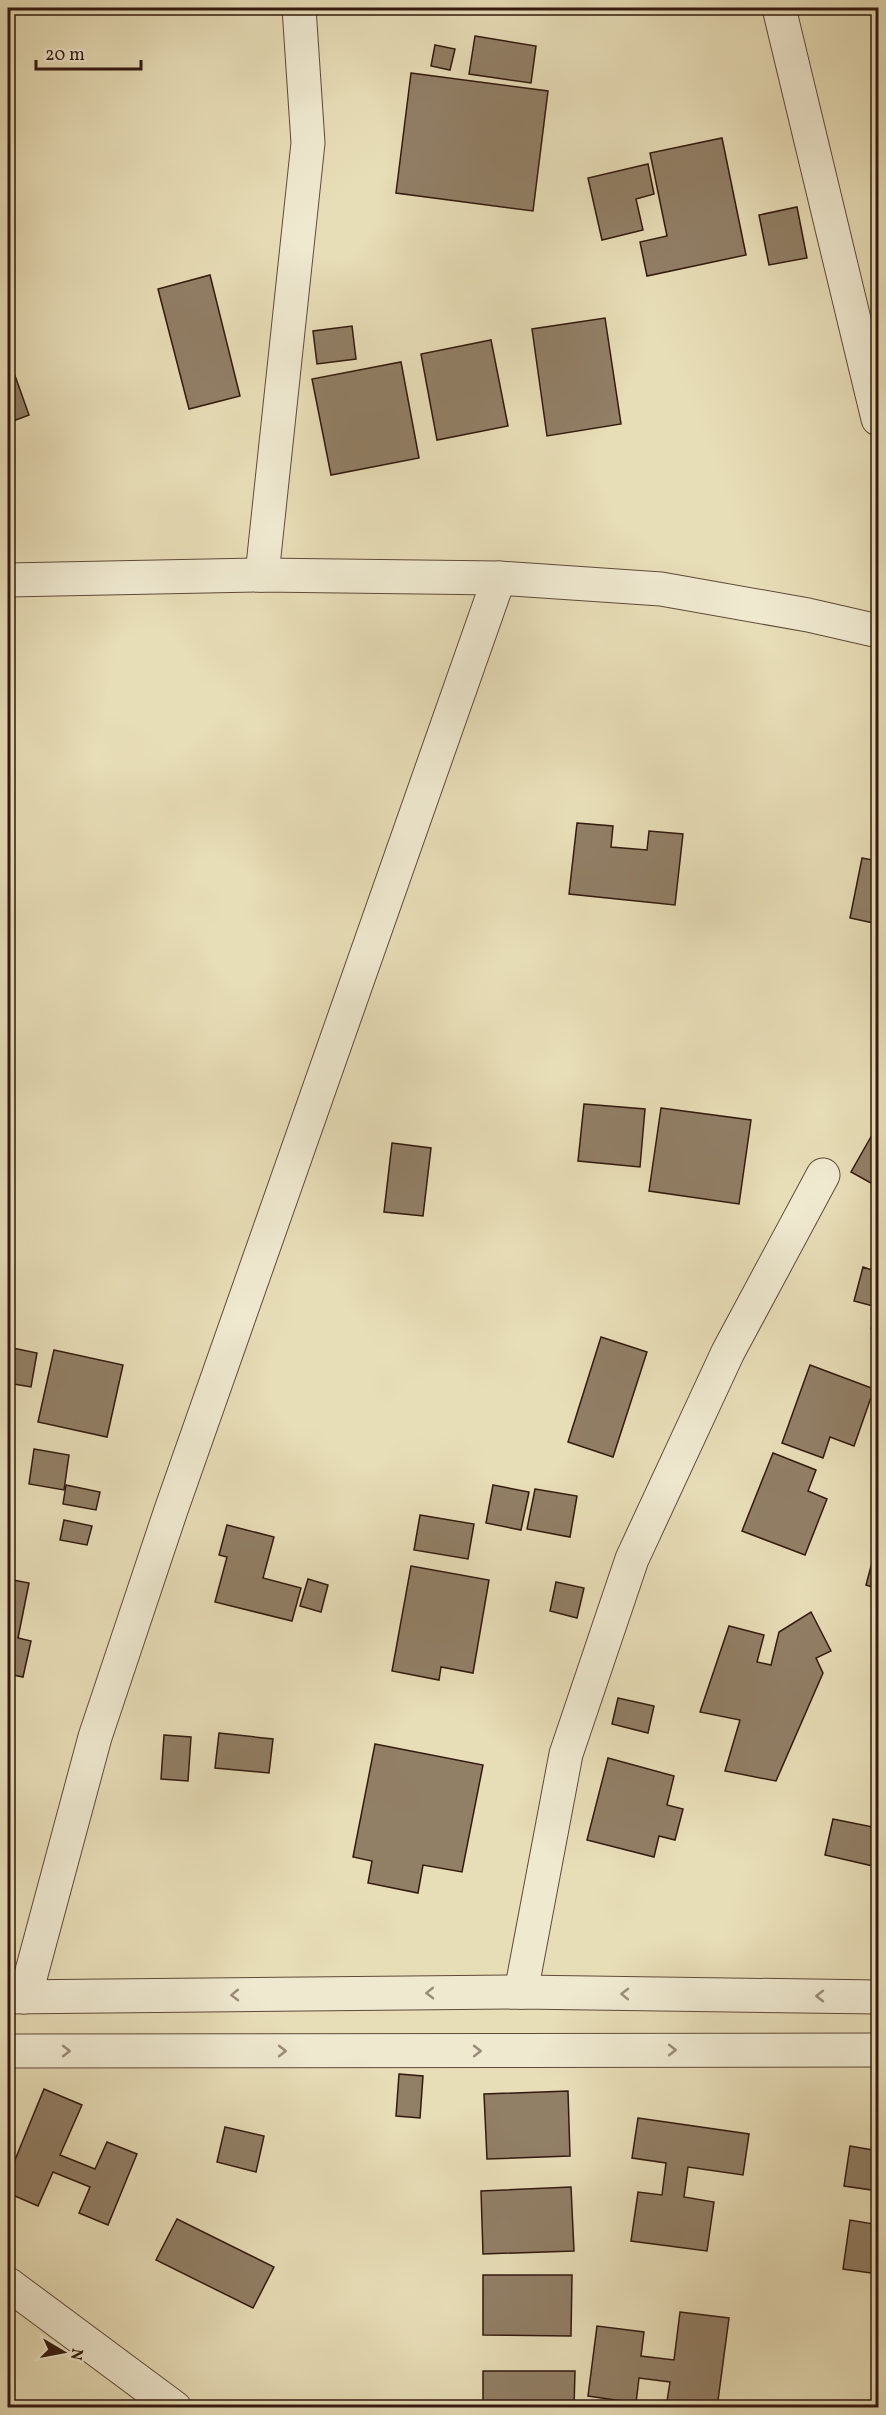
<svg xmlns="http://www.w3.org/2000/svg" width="886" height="2415" font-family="Vollkorn,serif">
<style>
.building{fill:#917f66;stroke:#33190f;stroke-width:1.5}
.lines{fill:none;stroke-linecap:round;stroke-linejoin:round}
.minor-casing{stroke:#604a39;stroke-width:35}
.tertiary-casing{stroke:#604a39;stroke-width:35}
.minor{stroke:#efe9d0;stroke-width:33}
.tertiary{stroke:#efe9d0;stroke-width:33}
.oneway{stroke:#9a8b79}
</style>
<rect width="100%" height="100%" fill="#e7ddb7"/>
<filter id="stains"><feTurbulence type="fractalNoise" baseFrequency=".00333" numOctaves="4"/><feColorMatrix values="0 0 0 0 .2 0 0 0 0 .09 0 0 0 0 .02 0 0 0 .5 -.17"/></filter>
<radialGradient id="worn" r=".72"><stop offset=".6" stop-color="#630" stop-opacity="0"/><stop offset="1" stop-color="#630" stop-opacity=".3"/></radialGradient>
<g class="building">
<path d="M475,36L536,46L531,83L469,74Z"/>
<path d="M435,45L455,49L450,70L431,66Z"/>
<path d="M411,73L548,91L533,211L396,193Z"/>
<path d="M722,138L746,255L647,276L640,242L667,236L650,153Z"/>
<path d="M648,164L654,194L636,199L643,230L602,240L588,178Z"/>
<path d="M797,207L807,258L769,265L759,215Z"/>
<path d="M210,275L240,396L189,409L158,289Z"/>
<path d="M605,318L621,424L547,436L532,329Z"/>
<path d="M352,326L356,359L317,364L313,331Z"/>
<path d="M491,340L508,426L437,440L421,354Z"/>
<path d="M8,356L29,415L8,423Z"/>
<path d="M401,362L419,458L331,475L312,379Z"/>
<path d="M577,823L613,826L611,847L647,850L649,831L683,834L675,905L569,894Z"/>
<path d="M862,858L878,861V924L850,918Z"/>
<path d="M584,1104L645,1109L640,1167L578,1161Z"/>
<path d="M661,1108L751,1120L739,1204L649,1191Z"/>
<path d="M872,1135L878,1139V1187L851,1172Z"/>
<path d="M392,1143L431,1148L423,1216L384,1212Z"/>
<path d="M863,1267L878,1272V1331L871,1329L877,1307L854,1301Z"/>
<path d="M601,1337L647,1352L613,1457L568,1442Z"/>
<path d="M8,1347L37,1353L31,1387L8,1383Z"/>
<path d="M54,1350L123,1365L107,1437L38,1422Z"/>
<path d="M810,1365L874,1389L854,1446L830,1437L823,1458L782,1443Z"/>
<path d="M34,1449L69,1455L64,1490L29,1484Z"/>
<path d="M773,1453L816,1470L808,1491L827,1499L805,1555L742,1531Z"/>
<path d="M66,1485L100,1492L96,1510L63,1504Z"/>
<path d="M493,1485L529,1492L521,1530L486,1523Z"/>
<path d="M535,1489L577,1496L570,1537L527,1529Z"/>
<path d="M420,1515L474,1524L468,1559L414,1550Z"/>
<path d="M64,1520L92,1526L87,1545L60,1540Z"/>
<path d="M227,1525L274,1537L263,1578L301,1588L292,1621L215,1602L227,1557L219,1555Z"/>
<path d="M878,1540V1589L866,1585Z"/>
<path d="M411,1566L489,1580L473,1673L441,1667L439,1680L392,1671Z"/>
<path d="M8,1579L29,1583L18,1638L31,1641L23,1677L8,1674Z"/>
<path d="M308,1579L328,1585L321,1612L300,1606Z"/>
<path d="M556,1582L584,1588L577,1618L550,1611Z"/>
<path d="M811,1612L831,1651L816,1658L823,1673L776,1781L725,1771L740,1720L700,1712L729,1626L764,1635L757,1662L771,1665L779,1632Z"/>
<path d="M618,1698L654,1706L648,1733L612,1724Z"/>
<path d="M219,1733L273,1739L269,1773L215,1768Z"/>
<path d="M164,1735L191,1737L188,1781L161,1779Z"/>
<path d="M375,1744L483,1765L462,1872L423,1865L418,1893L368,1883L372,1861L353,1857Z"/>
<path d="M608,1758L674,1776L667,1805L683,1809L675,1840L659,1836L654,1857L587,1840Z"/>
<path d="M833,1819L878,1828V1839L873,1866L825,1855Z"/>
<path d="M399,2074L423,2076L420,2118L396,2116Z"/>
<path d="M44,2089L82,2105L60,2155L95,2169L107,2142L137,2154L108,2225L79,2213L90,2187L53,2172L38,2206L8,2193V2177Z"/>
<path d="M568,2091L570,2156L487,2159L484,2094Z"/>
<path d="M638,2118L749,2134L743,2175L688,2167L684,2197L714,2202L707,2251L631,2241L638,2192L662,2195L666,2163L632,2158Z"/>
<path d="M225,2127L264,2136L256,2172L217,2162Z"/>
<path d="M850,2146L878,2151V2274L843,2269L850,2220L873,2224L878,2191L844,2186Z"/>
<path d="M571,2187L574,2251L483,2254L481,2191Z"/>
<path d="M177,2219L274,2267L253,2308L156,2260Z"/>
<path d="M483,2275H572L571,2336L483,2335Z"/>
<path d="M680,2312L729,2318L717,2408H666L670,2382L639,2378L636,2403L588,2396L597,2326L644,2332L641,2356L674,2360Z"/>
<path d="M483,2371H575L574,2408H483Z"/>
</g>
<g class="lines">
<g class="minor-casing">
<g id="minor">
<path d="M779,8L878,419"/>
<path d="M262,575L308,143L299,8"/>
<path d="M8,580L262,575L499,578L661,589L808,615L878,631"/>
<path d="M521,1992L566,1754L632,1559L728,1352L823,1175"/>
<path d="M25,1997L95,1737L171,1510L499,578"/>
<path d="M8,2284L175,2408"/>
</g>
</g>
<g class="tertiary-casing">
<g id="tertiary">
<path d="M8,1997L521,1992L878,1997"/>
<path d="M8,2051L878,2050"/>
</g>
</g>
<use href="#minor" class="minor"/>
<use href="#tertiary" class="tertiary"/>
</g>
<defs><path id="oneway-chevron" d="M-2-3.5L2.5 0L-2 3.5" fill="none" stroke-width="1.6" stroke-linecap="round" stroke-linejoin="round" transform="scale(1.5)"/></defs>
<g class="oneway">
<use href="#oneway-chevron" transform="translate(430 1993) rotate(179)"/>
<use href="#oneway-chevron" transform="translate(625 1994) rotate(-179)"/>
<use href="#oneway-chevron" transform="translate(235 1995) rotate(179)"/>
<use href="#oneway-chevron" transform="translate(820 1996) rotate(-180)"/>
<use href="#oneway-chevron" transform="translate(672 2050)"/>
<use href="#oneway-chevron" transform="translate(66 2051)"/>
<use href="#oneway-chevron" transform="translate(282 2051)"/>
<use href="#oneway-chevron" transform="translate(477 2051)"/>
</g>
<rect width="886" height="2415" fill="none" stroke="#e7ddb7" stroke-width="30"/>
<rect x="9" y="9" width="868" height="2397" fill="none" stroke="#33190f" stroke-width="3"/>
<rect x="15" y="15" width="856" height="2385" fill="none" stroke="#33190f" stroke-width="1.5"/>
<g transform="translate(63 2352) rotate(100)" stroke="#efe9d0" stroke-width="4.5" paint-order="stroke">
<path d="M0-4.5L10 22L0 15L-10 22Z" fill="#33190f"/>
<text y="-9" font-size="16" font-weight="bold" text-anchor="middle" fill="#33190f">N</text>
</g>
<path d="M36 60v9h105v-9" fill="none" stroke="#33190f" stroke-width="3"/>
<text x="45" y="60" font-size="18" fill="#33190f" stroke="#efe9d0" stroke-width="4.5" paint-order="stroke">20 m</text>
<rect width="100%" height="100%" filter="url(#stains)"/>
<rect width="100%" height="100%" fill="url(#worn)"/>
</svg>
